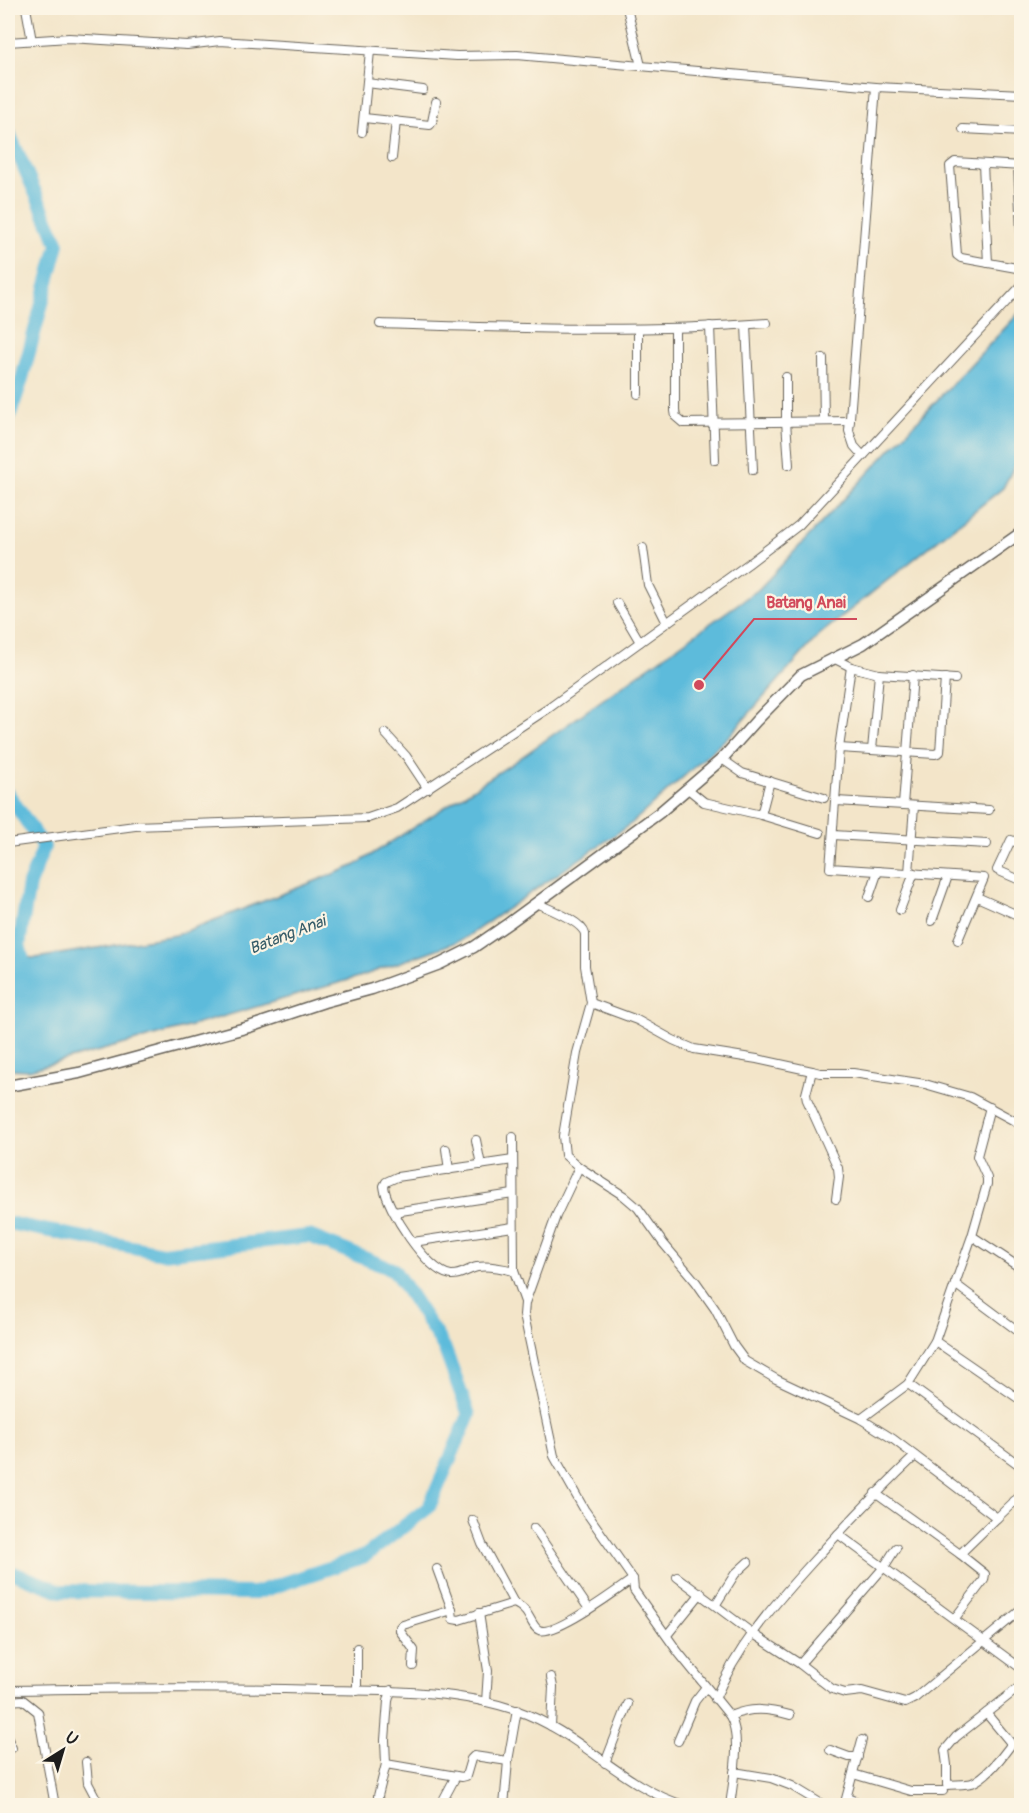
<svg xmlns="http://www.w3.org/2000/svg" width="1029" height="1813" font-family="Pangolin,sans-serif">
<style>
.water{fill:#5dbbdb;stroke:#3c6c7c;stroke-width:1.5}
.lines{fill:none;stroke-linecap:round;stroke-linejoin:round}
.river{stroke:#5dbbdb;stroke-width:14}
.minor-casing{stroke:#676259;stroke-width:10}
.tertiary-casing{stroke:#676259;stroke-width:13}
.minor{stroke:#fff;stroke-width:8}
.tertiary{stroke:#fff;stroke-width:10}
.labels{text-anchor:middle;stroke-width:4.5;stroke-linejoin:round;paint-order:stroke}
.water-label{font-size:16px;font-style:italic;fill:#365c68;stroke:#fcf5e5}
.leader{fill:none;stroke:#d1495b;stroke-width:2}
.callout-dot{fill:#d1495b;stroke:#fcf5e5;stroke-width:2}
.callout-label{font-size:16px;text-anchor:middle;font-weight:bold;fill:#d1495b;stroke:#fcf5e5;stroke-width:4.5;stroke-linejoin:round;paint-order:stroke}
</style>
<rect width="100%" height="100%" fill="#fcf5e5"/>
<filter id="ink" filterUnits="userSpaceOnUse"><feTurbulence type="fractalNoise" baseFrequency=".0167" numOctaves="2"/><feDisplacementMap in="SourceGraphic" scale="12" xChannelSelector="R" yChannelSelector="G"/><feConvolveMatrix kernelMatrix="1 2 1 2 8 2 1 2 1" color-interpolation-filters="sRGB"/></filter>
<filter id="wash" filterUnits="userSpaceOnUse"><feTurbulence type="fractalNoise" baseFrequency=".008" numOctaves="4" result="noise"/><feDisplacementMap in="SourceGraphic" scale="24" xChannelSelector="R" yChannelSelector="G"/><feGaussianBlur stdDeviation="1.35" result="paint"/><feColorMatrix in="noise" values="0 0 0 0 0 0 0 0 0 0 0 0 0 0 0 0 0 1.4 0 .05"/><feComposite in="paint" operator="in"/></filter>
<g filter="url(#wash)">
<rect width="100%" height="100%" fill="#f3e5c9"/>
<path class="water" d="M1021,311V453L1003,488L819,635L730,735L632,823L462,940L359,977L184,1028L29,1070L8,1069V956L36,958L176,935L354,866L513,763L759,589Z"/>
<g class="lines">
<g class="river">
<path d="M8,131L58,244L21,382L8,420"/>
<path d="M8,794L44,847L29,884L19,945L26,973"/>
<path d="M8,1223L163,1253L309,1236L394,1270L444,1347L469,1415L429,1507L365,1556L255,1593L61,1591L8,1571"/>
</g>
</g>
</g>
<g filter="url(#ink)">
<g class="lines">
<g class="minor-casing">
<g id="minor">
<path d="M26,8L32,41"/>
<path d="M627,8L641,66"/>
<path d="M8,42L69,38L187,45L220,41L457,56L517,55L876,87L1022,94"/>
<path d="M367,83L423,90"/>
<path d="M364,118L430,125L432,122L436,102"/>
<path d="M963,129L1022,132"/>
<path d="M362,132L370,51"/>
<path d="M392,158L396,121"/>
<path d="M983,164L988,263"/>
<path d="M1018,166L1022,256"/>
<path d="M1022,166L955,162L950,166L957,255L961,258L1022,269"/>
<path d="M380,324C509,328 638,333 767,323"/>
<path d="M746,325L753,470"/>
<path d="M710,326L715,460"/>
<path d="M675,328V411L676,417L683,423L850,421"/>
<path d="M638,329V394"/>
<path d="M823,358L824,421"/>
<path d="M786,377V421L789,465"/>
<path d="M863,456L854,446L849,431L876,87"/>
<path d="M643,548L648,585L667,623"/>
<path d="M617,603L640,642"/>
<path d="M833,658L851,667L879,674L955,679"/>
<path d="M851,667L839,748L830,868L984,878L958,940"/>
<path d="M385,733L406,756L428,789"/>
<path d="M839,748L935,754L940,752L945,678"/>
<path d="M872,750L879,674"/>
<path d="M722,759L742,773L824,798"/>
<path d="M688,789L704,802L761,815L770,781"/>
<path d="M836,801L989,810"/>
<path d="M903,805L913,675"/>
<path d="M761,815L820,833"/>
<path d="M833,835L987,844"/>
<path d="M8,843L135,826L368,818L397,808L549,708L748,564L799,525L1022,285"/>
<path d="M1022,845L1011,840L997,870L1022,881"/>
<path d="M909,873L914,806"/>
<path d="M869,897L878,871"/>
<path d="M977,897L1022,917"/>
<path d="M536,903C549,909 582,921 585,934V966L591,1003L577,1053L563,1136L565,1155L579,1167L624,1196L638,1208L663,1243L696,1282L715,1309L734,1346L745,1361L776,1379L861,1419L893,1439L997,1518L1022,1494"/>
<path d="M900,910L914,873"/>
<path d="M932,921L948,876"/>
<path d="M591,1003L637,1020L673,1040L694,1049L757,1059L812,1071"/>
<path d="M990,1107L977,1156L987,1178V1184L972,1236L1022,1269"/>
<path d="M513,1137L514,1271L525,1302"/>
<path d="M476,1140L481,1165"/>
<path d="M446,1149L449,1170"/>
<path d="M513,1160L397,1177L386,1182L384,1186C386,1208 427,1272 451,1275C460,1276 468,1269 477,1267C489,1265 502,1268 514,1271"/>
<path d="M579,1167L556,1216L525,1303L524,1315L554,1456L584,1509L633,1579L634,1590L678,1652L730,1716C742,1737 733,1781 730,1806"/>
<path d="M836,1199L839,1177L838,1168L807,1100L806,1094L812,1071L820,1073H853L925,1084L970,1097L1022,1125"/>
<path d="M394,1212L513,1194"/>
<path d="M972,1236L955,1284L1022,1334"/>
<path d="M413,1242L513,1227"/>
<path d="M955,1284L935,1341L908,1384L1022,1467"/>
<path d="M935,1341L1022,1401"/>
<path d="M861,1419L908,1384"/>
<path d="M875,1493L960,1554L985,1574L984,1580L955,1618"/>
<path d="M1014,1501L1022,1507"/>
<path d="M473,1520L482,1544L514,1603"/>
<path d="M534,1528L589,1609"/>
<path d="M838,1534L1022,1669"/>
<path d="M960,1554L997,1518"/>
<path d="M437,1569L452,1610"/>
<path d="M677,1577L752,1633L800,1664L832,1689L845,1693L862,1691L905,1703L915,1698L1022,1609"/>
<path d="M716,1604L735,1574L748,1562"/>
<path d="M479,1613L488,1671L486,1702"/>
<path d="M667,1635L701,1593"/>
<path d="M800,1664L884,1567L896,1548"/>
<path d="M413,1666L414,1650L400,1631V1627L403,1625L452,1610L453,1619L459,1620L514,1603C518,1605 522,1607 525,1611C530,1616 533,1628 539,1630C554,1637 619,1589 633,1579"/>
<path d="M8,1690C112,1688 216,1687 320,1690C386,1691 455,1689 518,1711C580,1732 623,1788 687,1806"/>
<path d="M357,1691V1648"/>
<path d="M715,1699C736,1649 771,1608 807,1568C842,1529 877,1492 915,1456"/>
<path d="M8,1701L23,1700L38,1712L55,1806"/>
<path d="M986,1713L1010,1742V1746C1002,1757 985,1778 972,1783C965,1785 955,1784 947,1785V1765L945,1750L956,1737L1022,1685"/>
<path d="M8,1714V1696"/>
<path d="M730,1716C752,1707 768,1709 790,1715"/>
<path d="M551,1726L553,1687L551,1677"/>
<path d="M8,1739L12,1748"/>
<path d="M678,1741L695,1701L706,1687"/>
<path d="M830,1750L849,1757H858"/>
<path d="M86,1762L88,1783L98,1802"/>
<path d="M605,1763L628,1704"/>
<path d="M386,1764L462,1777L466,1776L471,1759L474,1756L508,1761L517,1710"/>
<path d="M734,1772L771,1778L792,1786L825,1806"/>
<path d="M853,1774L911,1791H943"/>
<path d="M847,1798L867,1806"/>
<path d="M379,1806L378,1796L386,1764L385,1740L388,1701L391,1690"/>
<path d="M440,1806L456,1776"/>
<path d="M504,1806L508,1761"/>
<path d="M844,1806L862,1740"/>
</g>
</g>
<g class="tertiary-casing">
<path id="tertiary" d="M8,1086L79,1073L249,1027L324,1002L372,989L440,964L474,947L509,923L659,813L722,759L756,721L801,675L863,644L1022,532"/>
</g>
<use href="#minor" class="minor"/>
<use href="#tertiary" class="tertiary"/>
</g>
</g>
<g class="labels">
<g class="water-label">
<text transform="translate(287 934) rotate(-21)" y="6">Batang Anai</text>
</g>
</g>
<path class="leader" d="M699 685L754 619H857"/>
<circle class="callout-dot" cx="699" cy="685" r="6"/>
<g class="callout-label">
<text x="806" y="608">Batang Anai</text>
</g>
<rect width="1029" height="1813" fill="none" stroke="#fcf5e5" stroke-width="30"/>
<g transform="translate(63 1750) rotate(37)" stroke="#fcf5e5" stroke-width="4.5" paint-order="stroke">
<path d="M0-4.5L10 22L0 15L-10 22Z" fill="#1c1c1c"/>
<text y="-9" font-size="16" font-weight="bold" text-anchor="middle" fill="#1c1c1c">U</text>
</g>
</svg>
